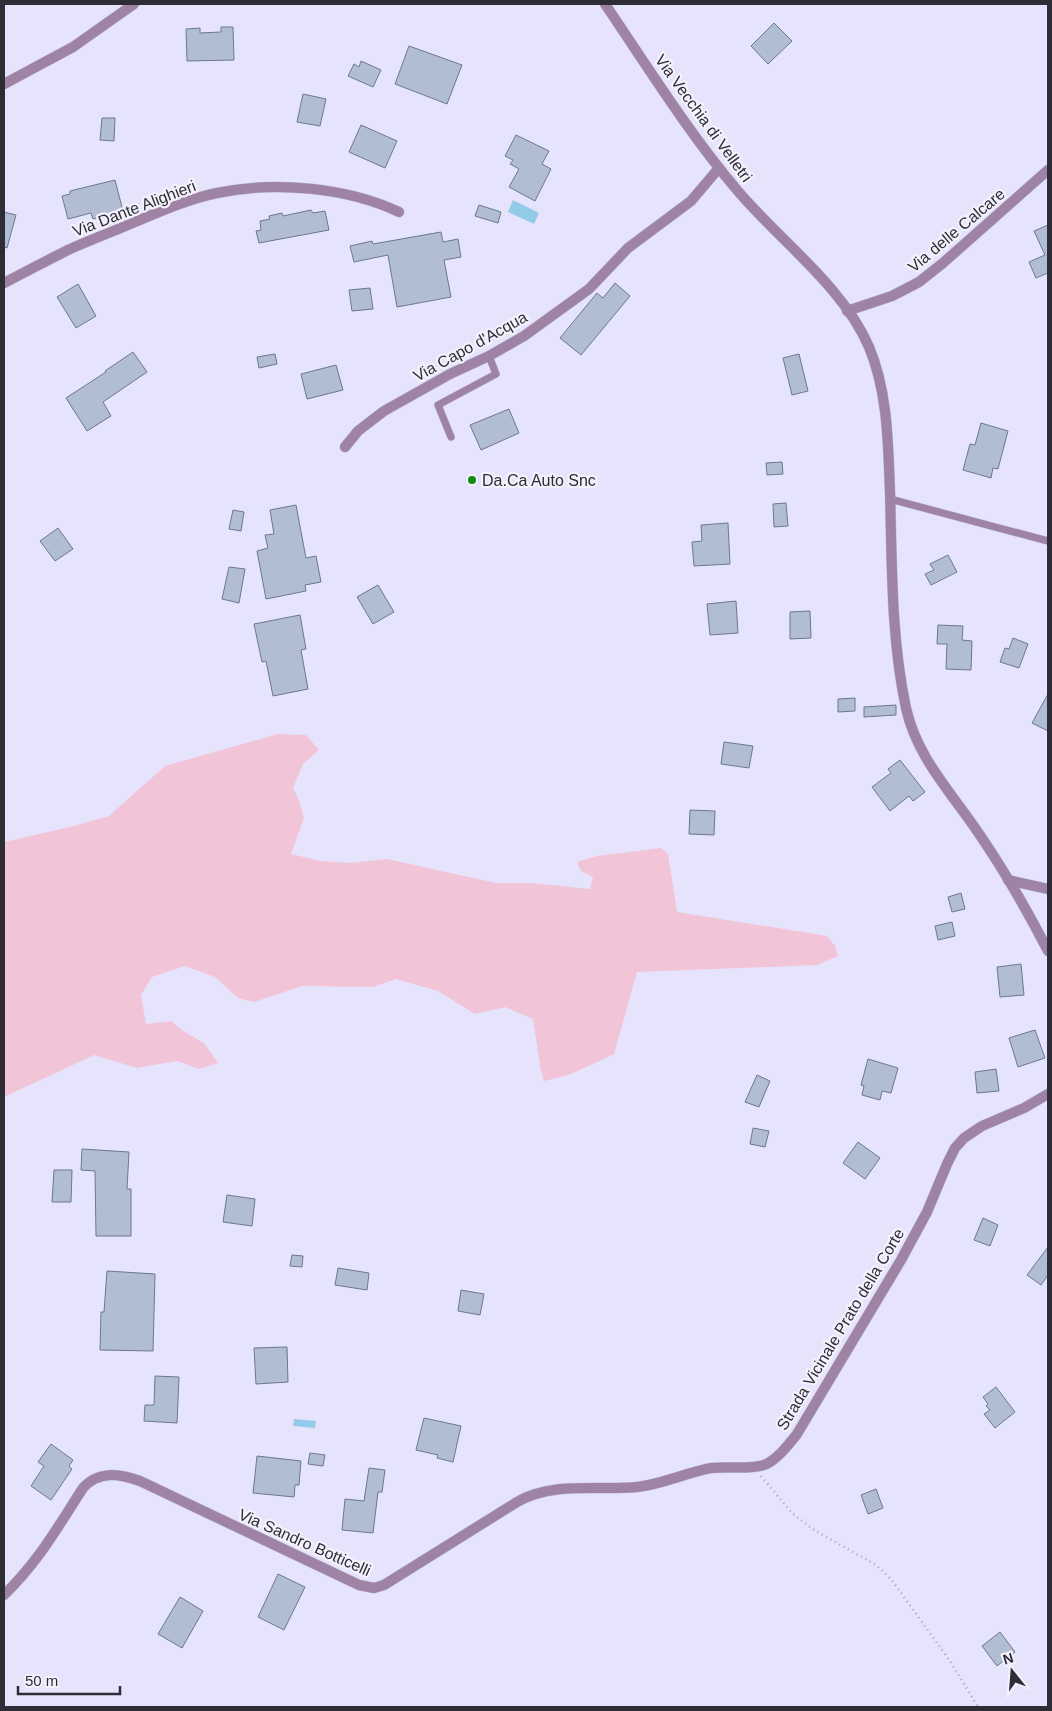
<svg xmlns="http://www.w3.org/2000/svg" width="1052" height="1711" font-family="Helvetica,sans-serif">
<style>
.green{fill:#f2c4d8}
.water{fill:#93cae8}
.building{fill:#b0bdd3;stroke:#6c788c}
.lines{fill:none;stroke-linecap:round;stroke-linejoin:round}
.lane-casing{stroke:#c1bfd4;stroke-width:8}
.street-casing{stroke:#c1bfd4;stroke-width:11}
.path{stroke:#a6a4b7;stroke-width:2.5;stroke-dasharray:1 4;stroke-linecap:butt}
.lane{stroke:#9f83a5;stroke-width:7}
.street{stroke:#9f83a5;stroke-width:10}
.poi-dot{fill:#108c15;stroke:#f3f2fc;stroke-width:2}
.labels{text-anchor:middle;stroke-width:4.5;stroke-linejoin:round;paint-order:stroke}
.street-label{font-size:16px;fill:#2e2d36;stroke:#f3f2fc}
.poi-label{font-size:16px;fill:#2e2d36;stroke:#f3f2fc;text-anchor:start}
</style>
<rect width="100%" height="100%" fill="#e6e3fc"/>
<path class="green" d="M278,734L306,735L319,750L303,764L293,788L299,801L304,818L291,854L321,861L350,863L387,859L496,883H532L590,889L593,877L581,871L577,862L597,856L661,848L668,854L677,912L827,936L835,946L838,956L817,965L637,972L614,1054L569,1075L544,1081L541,1071L533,1019L505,1007L475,1014L438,991L396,979L373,987L302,986L254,1002L238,998L215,977L185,966L152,977L141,995L146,1024L171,1021L183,1031L204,1043L218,1063L199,1069L177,1061L137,1068L94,1055L4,1097V842L70,827L109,816L165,766Z"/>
<g class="water">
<path d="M513,200L539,213L534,224L508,212Z"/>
<path d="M294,1419L316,1421L315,1428L293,1426Z"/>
</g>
<g class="building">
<path d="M774,23L792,41L768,64L751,46Z"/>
<path d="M221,27H233L234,60L187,61L186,29L200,28V33L221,32Z"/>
<path d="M409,46L462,65L447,104L395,84Z"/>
<path d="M361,61L381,70L373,87L348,76L354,64L359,67Z"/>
<path d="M303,94L326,99L320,126L297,122Z"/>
<path d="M102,118H115L114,141L100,140Z"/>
<path d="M361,125L397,141L385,168L349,152Z"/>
<path d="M516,135L549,151L542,164L551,169L535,201L509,187L519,169L510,164L513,160L505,156Z"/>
<path d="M115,180L123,211L93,219L91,213L68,219L62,196L70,194V191Z"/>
<path d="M479,205L501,212L498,223L475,216Z"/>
<path d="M311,210L313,213L325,211L329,230L259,243L256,231L261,230L260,221L270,219L269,216L282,213L283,216Z"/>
<path d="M4,212L16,215L7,248L4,247Z"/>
<path d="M1048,225V273L1036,278L1029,262L1045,255L1034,231Z"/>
<path d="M441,232L443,242L458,239L461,257L444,260L451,297L397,307L388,255L354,262L350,246L372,241L373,244Z"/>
<path d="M615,283L630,296L581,355L560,338L597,293L603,298Z"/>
<path d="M78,284L96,316L76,328L57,297Z"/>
<path d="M370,288L373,309L352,311L349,290Z"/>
<path d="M133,352L147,372L103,402L111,416L87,431L66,398L106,372L105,371Z"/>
<path d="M275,354L277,364L259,368L257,357Z"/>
<path d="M799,354L808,391L792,395L783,358Z"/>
<path d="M336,365L343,390L307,399L301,374Z"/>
<path d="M509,409L519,433L481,450L470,425Z"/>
<path d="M981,423L1008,431L998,469L993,468L991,478L963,470L970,444L975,445Z"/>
<path d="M782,462L783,474L767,475L766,463Z"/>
<path d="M786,503L788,526L774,527L773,504Z"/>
<path d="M296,505L306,558L316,556L321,582L305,585L306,591L266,599L257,551L268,548L265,535L274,534L270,510Z"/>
<path d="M233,510L244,512L241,531L229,529Z"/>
<path d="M728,523L730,564L694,566L692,542L702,541L701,525Z"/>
<path d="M58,528L73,549L55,561L40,541Z"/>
<path d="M948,555L957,572L931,585L925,574L934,570L930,564Z"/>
<path d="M229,567L245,569L239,603L222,599Z"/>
<path d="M378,585L394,612L373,624L357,597Z"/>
<path d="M736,601L738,633L710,635L707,604Z"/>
<path d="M810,611L811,638L790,639V612Z"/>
<path d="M300,615L306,649L301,650L308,689L273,696L266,661L262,662L254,624Z"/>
<path d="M938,625L963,626L962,640L972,641L971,670L946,669L947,644H937Z"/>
<path d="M1013,638L1028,644L1019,668L1000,662L1005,648L1009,649Z"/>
<path d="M1048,694V731L1032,723Z"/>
<path d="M855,698V711L838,712V699Z"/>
<path d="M896,705V715L864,717V707Z"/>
<path d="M724,742L753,746L749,768L721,764Z"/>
<path d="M900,760L925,792L913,801L909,796L890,811L872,787L891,773L888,769Z"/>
<path d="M690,810L715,811L714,835L689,834Z"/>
<path d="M961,893L965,909L952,912L948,897Z"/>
<path d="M952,922L955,936L938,940L935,926Z"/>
<path d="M1021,964L1024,995L1000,997L997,967Z"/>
<path d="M1035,1030L1045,1058L1018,1067L1009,1038Z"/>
<path d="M868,1059L898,1068L891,1093L882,1091L880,1100L862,1095L864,1086L861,1085Z"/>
<path d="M996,1069L999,1091L977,1093L975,1072Z"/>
<path d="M757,1075L770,1081L759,1107L745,1102Z"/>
<path d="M753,1128L769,1131L765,1147L750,1144Z"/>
<path d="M858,1142L880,1158L865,1179L843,1163Z"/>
<path d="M82,1149L129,1152L127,1189H131V1236H96L95,1171L81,1170Z"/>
<path d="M54,1170H72L71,1202H52Z"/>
<path d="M227,1195L255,1199L252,1226L223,1222Z"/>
<path d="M983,1218L998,1225L990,1246L974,1240Z"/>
<path d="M1048,1247V1275L1041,1285L1027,1275Z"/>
<path d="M292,1255L303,1256L302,1267L290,1266Z"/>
<path d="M338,1268L369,1273L367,1290L335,1285Z"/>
<path d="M107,1271L155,1274L153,1351L100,1350L101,1312H104Z"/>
<path d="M461,1290L484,1294L480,1315L458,1311Z"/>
<path d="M287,1347L288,1382L256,1384L254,1348Z"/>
<path d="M155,1376L179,1377L177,1423L144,1421L145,1405H154Z"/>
<path d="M996,1387L1015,1412L995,1428L984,1414L990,1410L986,1406L988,1404L983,1397Z"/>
<path d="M424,1418L461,1426L453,1462L437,1458L438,1455L416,1450Z"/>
<path d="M51,1444L73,1460L69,1466L72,1469L51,1500L31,1486L44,1466L38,1462Z"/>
<path d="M310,1453L325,1455L323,1466L308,1464Z"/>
<path d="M257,1456L301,1461L299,1485H295L294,1497L253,1493Z"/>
<path d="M369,1468L385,1470L382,1492H378L373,1533L342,1530L345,1499L364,1501Z"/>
<path d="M876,1489L883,1508L868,1514L861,1495Z"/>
<path d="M278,1574L305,1587L284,1630L258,1617Z"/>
<path d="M180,1597L203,1611L182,1648L158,1634Z"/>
<path d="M1000,1632L1015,1652L997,1666L982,1646Z"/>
</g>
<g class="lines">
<g class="lane-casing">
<g id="lane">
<path d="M451,437L438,405L496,374L489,356"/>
<path d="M890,499L1048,541"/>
</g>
</g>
<g class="street-casing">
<g id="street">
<path d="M605,4C647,66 688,132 737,190C779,240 843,286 869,347C888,392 888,444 890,492C892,564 891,638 906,708C916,754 947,788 973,825C1001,865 1026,908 1048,951"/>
<path d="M4,84L73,47L134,4"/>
<path d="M4,283C25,272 46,261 68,250C90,240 112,232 135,222C161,211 188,199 217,193C274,181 346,187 399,212"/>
<path d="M847,311L892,296L919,282L943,263L1048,170"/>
<path d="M345,447L358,431L384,411L450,374L489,356L524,336L589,289L628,248L691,201L719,168"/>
<path d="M1008,880L1048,889"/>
<path d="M4,1595C39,1561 57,1528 83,1488C99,1470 120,1474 140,1481L359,1585L374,1588L384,1585L517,1502C553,1481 598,1491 637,1487C663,1484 685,1473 711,1468C728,1466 747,1470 764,1465C777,1460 789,1444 797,1434L901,1260L927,1212L947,1164L955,1148L964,1138L982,1126L1024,1108L1048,1094"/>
</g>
</g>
<path class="path" d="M761,1476L792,1513L814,1530L876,1565L891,1579L950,1661L978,1707"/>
<use href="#lane" class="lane"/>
<use href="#street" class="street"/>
</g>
<circle class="poi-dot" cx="472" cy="480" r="5"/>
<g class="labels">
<g class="street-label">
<text transform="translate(704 118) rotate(54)" y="6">Via Vecchia di Velletri</text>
<text transform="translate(134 208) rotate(-21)" y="6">Via Dante Alighieri</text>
<text transform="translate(956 230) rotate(-40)" y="6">Via delle Calcare</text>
<text transform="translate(470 346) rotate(-29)" y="6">Via Capo d'Acqua</text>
<text transform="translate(840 1329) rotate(-59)" y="6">Strada Vicinale Prato della Corte</text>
<text transform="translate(305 1542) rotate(24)" y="6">Via Sandro Botticelli</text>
</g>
<g class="poi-label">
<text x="482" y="486">Da.Ca Auto Snc</text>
</g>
</g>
<rect width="1052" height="1711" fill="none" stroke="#2e2d36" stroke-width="10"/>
<g transform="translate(1012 1671) rotate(343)" stroke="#f3f2fc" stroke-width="4" paint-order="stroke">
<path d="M0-4L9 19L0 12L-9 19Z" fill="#2e2d36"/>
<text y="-8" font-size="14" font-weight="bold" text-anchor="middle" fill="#2e2d36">N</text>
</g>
<path d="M18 1686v8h102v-8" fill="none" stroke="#2e2d36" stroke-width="2.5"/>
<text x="25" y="1686" font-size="15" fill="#2e2d36" stroke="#f3f2fc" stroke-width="4" paint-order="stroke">50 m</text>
</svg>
